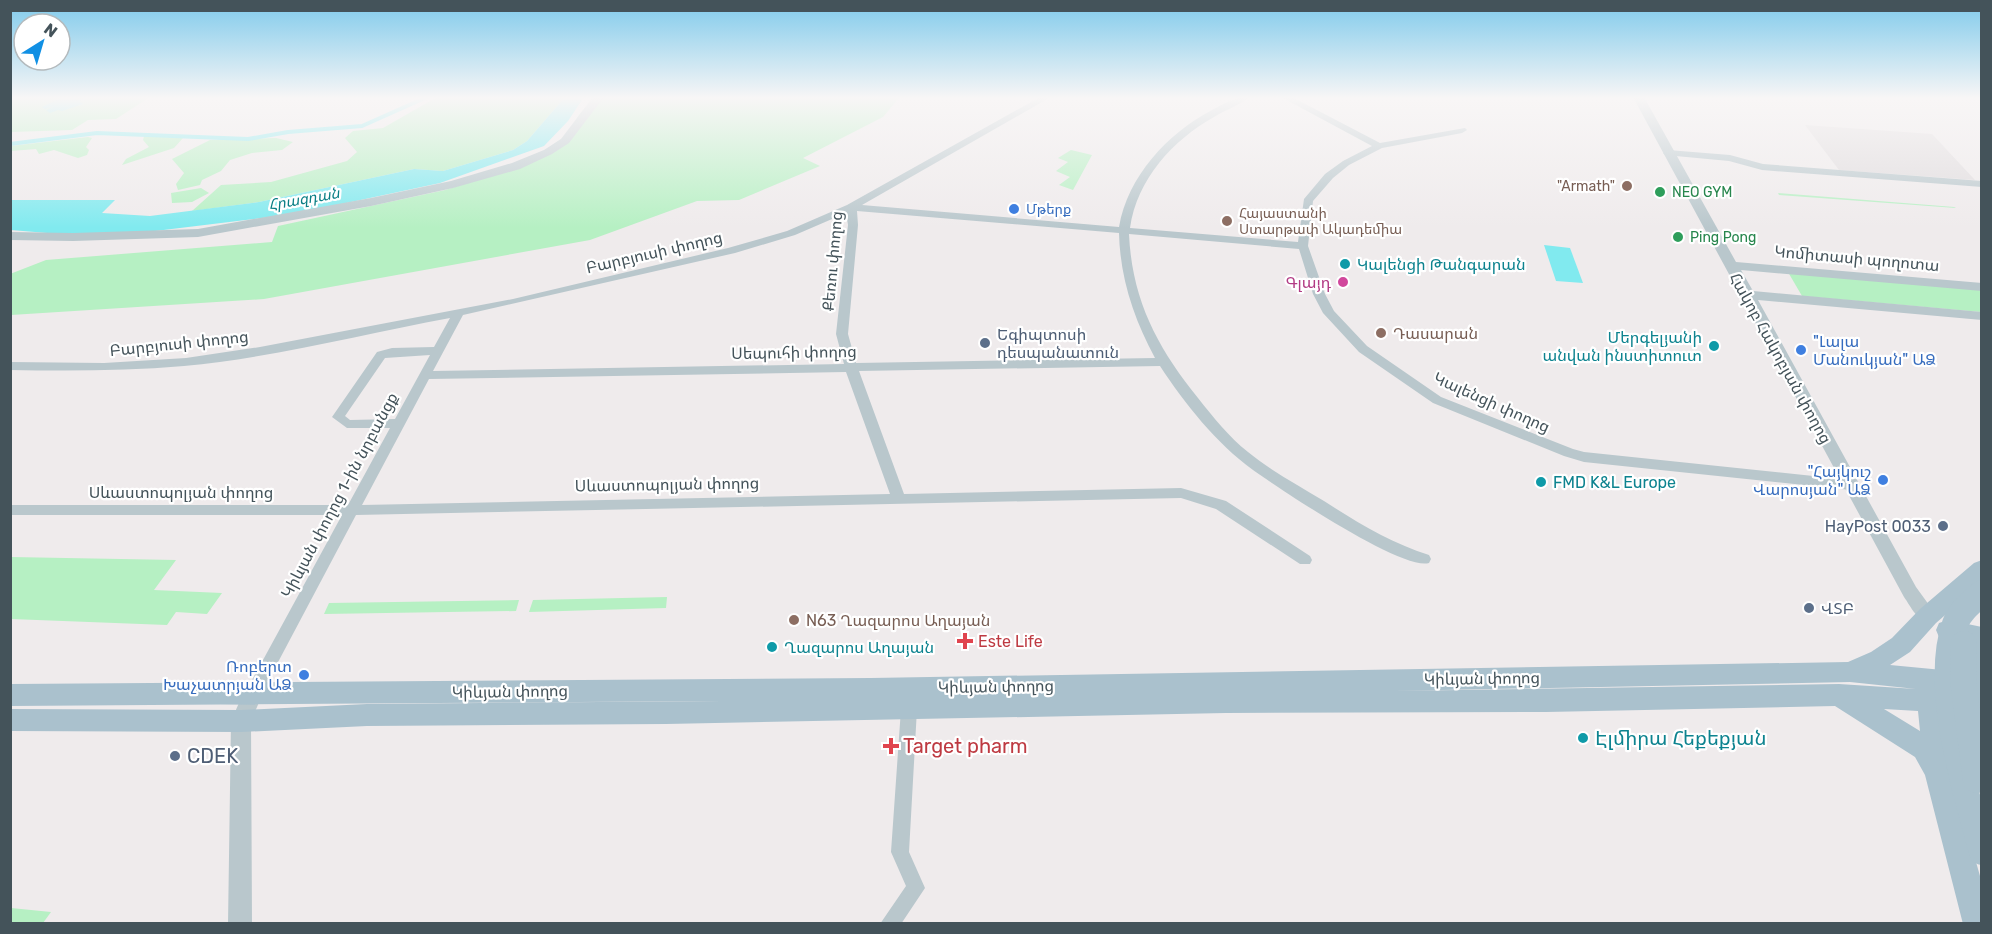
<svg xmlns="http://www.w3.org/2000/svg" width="1992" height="934" font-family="Rubik,'Noto Sans Armenian',sans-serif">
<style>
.education{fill:#e0dcde}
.green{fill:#b6f0c3}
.water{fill:#81eaef}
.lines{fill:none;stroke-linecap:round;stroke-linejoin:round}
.stream{stroke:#81eaef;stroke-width:4}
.minor{fill:#b9c7cc;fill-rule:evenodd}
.tertiary{fill:#b9c7cc;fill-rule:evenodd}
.primary{fill:#aac1cd;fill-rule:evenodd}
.primary-bridge{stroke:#aac1cd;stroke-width:26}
.education-dot{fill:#8d6e63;stroke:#fff;stroke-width:2}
.leisure-dot{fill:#2e9e5b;stroke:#fff;stroke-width:2}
.shop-dot{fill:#3f7fe0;stroke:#fff;stroke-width:2}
.culture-dot{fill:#0f9aa8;stroke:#fff;stroke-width:2}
.hotel-dot{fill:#d1479c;stroke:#fff;stroke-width:2}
.service-dot{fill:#5c6f8a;stroke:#fff;stroke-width:2}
.health-dot{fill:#e0444e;stroke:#fff;stroke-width:2}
.labels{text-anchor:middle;stroke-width:4.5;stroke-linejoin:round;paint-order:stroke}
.far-education-label{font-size:14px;fill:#785e54;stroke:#fff;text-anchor:end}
.far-leisure-label{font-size:14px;fill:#27864d;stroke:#fff;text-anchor:start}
.far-shop-label{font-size:14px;fill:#366cbe;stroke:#fff;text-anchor:start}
.far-water-label{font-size:15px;font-style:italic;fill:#097e84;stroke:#fff}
.street-label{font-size:16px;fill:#44535a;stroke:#fff}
.culture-label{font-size:16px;fill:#0d838f;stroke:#fff;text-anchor:start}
.hotel-label{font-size:16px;fill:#b23c85;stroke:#fff;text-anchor:end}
.education-label{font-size:16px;fill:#785e54;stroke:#fff;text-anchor:start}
.service-label{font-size:16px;fill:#4e5e75;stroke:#fff;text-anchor:start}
.shop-label{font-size:16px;fill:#366cbe;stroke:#fff;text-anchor:end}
.health-label{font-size:16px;fill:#be3a42;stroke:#fff;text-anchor:start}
.near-culture-label{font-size:20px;fill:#0d838f;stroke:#fff;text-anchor:start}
.near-health-label{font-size:20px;fill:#be3a42;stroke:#fff;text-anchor:start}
.near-service-label{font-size:20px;fill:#4e5e75;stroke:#fff;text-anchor:start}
</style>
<rect width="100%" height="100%" fill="#efebec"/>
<path class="education" d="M1805,125L1932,134L1975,180L1839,170Z"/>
<g class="green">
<path d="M10,97H150L116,119L88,120L72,130L11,132Z"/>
<path d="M437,97H565L527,141L513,150L443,171L414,169L259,202L192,211L221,185L271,182L347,161L357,152L345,138L353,131L383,128Z"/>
<path d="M594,97H900L883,117L803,158L820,166L739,200L697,201L590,240L264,299L11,315L10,274L46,260L272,242L278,226L445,190L523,166L567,135L579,115Z"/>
<path d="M145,133L183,138L174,148L122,165L126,159L149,147L143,140Z"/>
<path d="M88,137L92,138L86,147L89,150L87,155L78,158L54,150L39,154L36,149L11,151V146Z"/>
<path d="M276,138L293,142L282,150L252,153L230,160L221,171L202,180L200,185L178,190L176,184L184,173L172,159L210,140Z"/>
<path d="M1071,150L1092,155L1073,190L1059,185L1070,177L1056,171L1068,162L1058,158Z"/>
<path d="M201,188L209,193L192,202L172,203L171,193Z"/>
<path d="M1778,193L1954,207L1956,208L1779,195Z"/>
<path d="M1788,272L1981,290V312L1802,296Z"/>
<path d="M11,557L176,560L154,590L222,593L207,614L176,612L167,625L11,619Z"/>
<path d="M667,597L666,608L529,612L533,600Z"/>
<path d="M519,600L516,611L324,614L329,603Z"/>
<path d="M11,908L51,912L43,923H11Z"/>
</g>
<g class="water">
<path d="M62,97H78L76,100L89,98L80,101L83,104L62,111L58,110L50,113L46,110L54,106L45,109L42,107Z"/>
<path d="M565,97H584L568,121L544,146L440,183L295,214L147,232L59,234L11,230L10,200H115L102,213L150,216L259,202L414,169L443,171L513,150L527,141Z"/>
<path d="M1544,245L1570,248L1583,283L1556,281Z"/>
</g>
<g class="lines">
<path class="stream" d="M10,144L97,133L248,139L288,132L362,126L427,97"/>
<g class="minor">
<path d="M1040,97H1051L862,205L1119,227C1128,176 1167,134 1212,110C1225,103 1235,97 1250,97C1240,105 1225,110 1214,117C1173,140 1137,179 1130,228L1298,242L1304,199L1325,174L1343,161L1372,146L1281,97H1292L1380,143L1465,128L1467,130L1462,133L1382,148L1349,165L1333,178L1313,201L1308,246L1325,294L1334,311L1367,346L1441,397L1573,449L1584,452L1851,480L1858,485L1851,490L1584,462L1564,456L1433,403L1359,352L1323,313L1313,294L1299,249L1129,234C1132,301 1158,348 1198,398C1213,417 1229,437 1248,452C1271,471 1298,485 1324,501C1358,523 1391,543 1429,555L1431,559L1429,563C1402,571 1280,489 1253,470C1216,443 1185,404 1160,366L859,371L904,494L1181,488L1226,501L1310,556L1312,560L1310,564H1300L1216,509L1181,498L356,515L259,698L253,700L247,698L245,693L342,515H10V505H348L390,428H347L332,417L377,352L392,348L434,347L450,318C364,334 271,358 184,366C126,371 69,371 10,370V362L104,363L186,358L260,347L513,299L728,248L787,231L847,205ZM857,211L1119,233C1120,278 1134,319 1155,358L856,363L848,334L858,225ZM846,213L848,225L836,334L844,364L433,371L463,315L735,253L795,235ZM430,355L395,419L350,420L345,416L385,358ZM846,372L890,494L362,505L429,379Z"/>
<path d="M1668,150L1730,155L1763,164L1982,181V187L1762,170L1729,161L1665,155L1663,153Z"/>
<path d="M909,702L915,704L917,709L909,852L925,888L901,924H880L906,886L891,852L901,709L903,704Z"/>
</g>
<g class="tertiary">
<path d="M593,97H604L569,143L552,154L520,169L453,188L371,206L198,237L73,241L10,240V232L73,233L198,229L371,198L451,181L512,163L544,150L561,139Z"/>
<path d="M1633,97H1644L1736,262L1982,283V291L1741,270L1753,291L1982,312V320L1758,300L1916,587L1937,616L1935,621C1919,626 1912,608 1904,597Z"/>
<path d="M253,685L260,687L263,693L251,721L252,924H228L231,721L246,687Z"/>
</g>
<path class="primary" d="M1982,560V583L1936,623L1910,652L1890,665L1974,673L1970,665L1968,644L1939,637L1936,630L1939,623L1948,620L1982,627V716L1944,713L1950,771L1982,883V924H1963L1925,775L1915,757L1835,706L1546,712L1226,713L666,724L367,726L241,732L10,731V709L241,710L367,704L722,701L10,706V684L871,678L1848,662L1871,652L1892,638L1920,609L1974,563ZM1850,682L1916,689L1839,684L1392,691ZM1884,709L1918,711L1920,731Z"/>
<g class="primary-bridge">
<path d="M1982,593C1972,602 1960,611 1955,624C1933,685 1965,791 1982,852"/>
<path d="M1964,644L1963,681L1976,780"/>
</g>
</g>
<linearGradient id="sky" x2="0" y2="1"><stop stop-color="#7fcaeb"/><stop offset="0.43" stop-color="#f8f6f6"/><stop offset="1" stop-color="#f8f6f6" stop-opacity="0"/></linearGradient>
<rect width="1992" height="228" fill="url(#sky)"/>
<g class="education-dot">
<circle cx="1627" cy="186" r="6"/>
<circle cx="1227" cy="221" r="6"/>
<circle cx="1381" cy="333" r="6"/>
<circle cx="794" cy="620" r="6"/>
</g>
<g class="leisure-dot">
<circle cx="1660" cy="192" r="6"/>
<circle cx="1678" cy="237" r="6"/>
</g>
<g class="shop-dot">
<circle cx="1014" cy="209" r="6"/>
<circle cx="1801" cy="350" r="6"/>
<circle cx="1883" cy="480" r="6"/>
<circle cx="304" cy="675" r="6"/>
</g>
<g class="culture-dot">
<circle cx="1345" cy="264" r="6"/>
<circle cx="1714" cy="346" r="6"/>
<circle cx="1541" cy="482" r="6"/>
<circle cx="772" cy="647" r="6"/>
<circle cx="1583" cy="738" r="6"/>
</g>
<circle class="hotel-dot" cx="1343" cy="282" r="6"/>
<g class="service-dot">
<circle cx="985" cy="343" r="6"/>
<circle cx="1943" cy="526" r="6"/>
<circle cx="1809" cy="608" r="6"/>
<circle cx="175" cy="756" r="6"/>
</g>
<g class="health-dot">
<path d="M962 632h6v6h6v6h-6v6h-6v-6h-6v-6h6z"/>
<path d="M888 737h6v6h6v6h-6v6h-6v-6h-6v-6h6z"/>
</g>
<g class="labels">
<g class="far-education-label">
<text x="1615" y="191">"Armath"</text>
<text x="1239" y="218" text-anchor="start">Հայաստանի<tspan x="1239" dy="16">Ստարթափ Ակադեմիա</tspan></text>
</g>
<g class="far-leisure-label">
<text x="1672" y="197">NEO GYM</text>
<text x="1690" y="242">Ping Pong</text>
</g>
<g class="far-shop-label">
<text x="1026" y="214">Մթերք</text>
</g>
<g class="far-water-label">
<text transform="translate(304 199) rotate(-10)" y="5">Հրազդան</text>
</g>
<g class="street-label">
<text transform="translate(654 252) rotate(-13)" y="6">Բարբյուսի փողոց</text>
<text transform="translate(1857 258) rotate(5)" y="6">Կոմիտասի պողոտա</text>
<text transform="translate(832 261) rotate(-85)" y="6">Քեռու փողոց</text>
<text transform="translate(179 343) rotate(-6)" y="6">Բարբյուսի փողոց</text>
<text transform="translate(794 352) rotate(-1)" y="6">Սեպուհի փողոց</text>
<text transform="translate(1781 358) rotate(61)" y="6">Հակոբ Հակոբյան փողոց</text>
<text transform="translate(1492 402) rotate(24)" y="6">Կալենցի փողոց</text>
<text transform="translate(667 484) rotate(-1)" y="6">Սևաստոպոլյան փողոց</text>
<text x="181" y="498">Սևաստոպոլյան փողոց</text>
<text transform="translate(339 495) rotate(-62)" y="6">Կիևյան փողոց 1-ին նրբանցք</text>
<text transform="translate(1482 678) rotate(-1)" y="6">Կիևյան փողոց</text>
<text transform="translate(996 686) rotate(-1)" y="6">Կիևյան փողոց</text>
<text transform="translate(510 691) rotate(-1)" y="6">Կիևյան փողոց</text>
</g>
<g class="culture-label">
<text x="1357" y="270">Կալենցի Թանգարան</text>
<text x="1702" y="343" text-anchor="end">Մերգելյանի<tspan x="1702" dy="18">անվան ինստիտուտ</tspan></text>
<text x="1553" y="488">FMD K&amp;L Europe</text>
<text x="784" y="653">Ղազարոս Աղայան</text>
</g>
<g class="hotel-label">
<text x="1331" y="288">Գլայդ</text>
</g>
<g class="education-label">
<text x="1393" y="339">Դասարան</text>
<text x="806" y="626">N63 Ղազարոս Աղայան</text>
</g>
<g class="service-label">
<text x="997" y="340">Եգիպտոսի<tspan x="997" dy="18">դեսպանատուն</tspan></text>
<text x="1931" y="532" text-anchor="end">HayPost 0033</text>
<text x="1821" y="614">ՎՏԲ</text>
</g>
<g class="shop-label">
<text x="1813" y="347" text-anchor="start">"Լալա<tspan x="1813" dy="18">Մանուկյան" ԱՁ</tspan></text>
<text x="1871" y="477">"Հայկուշ<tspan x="1871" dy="18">Վարոսյան" ԱՁ</tspan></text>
<text x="292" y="672">Ռոբերտ<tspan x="292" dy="18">Խաչատրյան ԱՁ</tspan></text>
</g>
<g class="health-label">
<text x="978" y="647">Este Life</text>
</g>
<g class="near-culture-label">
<text x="1595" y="745">Էլմիրա Հեքեքյան</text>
</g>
<g class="near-health-label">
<text x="903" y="753">Target pharm</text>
</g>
<g class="near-service-label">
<text x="187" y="763">CDEK</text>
</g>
</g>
<rect width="1992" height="934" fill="none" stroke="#44535a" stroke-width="24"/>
<g transform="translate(42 42) rotate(37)"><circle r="28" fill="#ffffff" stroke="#b4babd" stroke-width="1.5"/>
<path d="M0-4.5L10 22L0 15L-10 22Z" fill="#1190e4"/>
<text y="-9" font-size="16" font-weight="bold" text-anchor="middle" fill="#44535a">N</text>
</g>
</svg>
